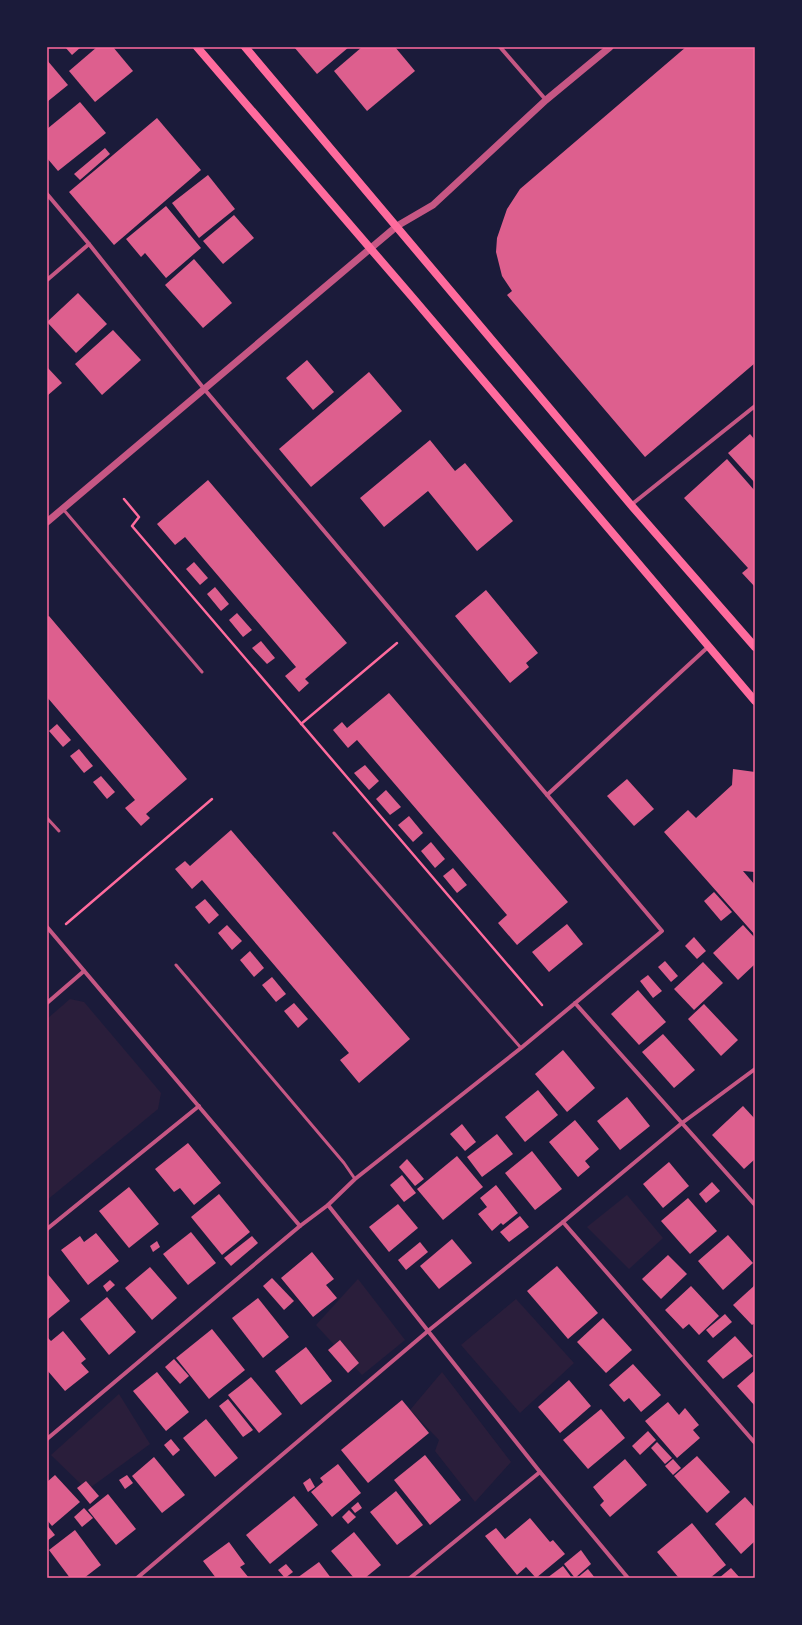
<svg xmlns="http://www.w3.org/2000/svg" width="802" height="1625" font-family="'IBM Plex Serif',serif">
<style>
.green{fill:#2a1e3b}
.building{fill:#dd5f8e}
.lines{fill:none;stroke-linecap:round;stroke-linejoin:round}
.path{stroke:#ff6b9d;stroke-width:2.5}
.service{stroke:#c65784;stroke-width:3}
.minor{stroke:#c65784;stroke-width:4}
.tertiary{stroke:#c65784;stroke-width:7}
.secondary{stroke:#ff6b9d;stroke-width:8}
.neatline{fill:none;stroke:#ff6b9d;stroke-width:1.5}
</style>
<rect width="100%" height="100%" fill="#1b1b3a"/>
<g class="green">
<path d="M70,999L84,1002L161,1093L158,1109L47,1200V1019Z"/>
<path d="M627,1195L663,1238L629,1269L587,1227Z"/>
<path d="M358,1279L405,1340L362,1375L316,1325Z"/>
<path d="M516,1299L574,1363L520,1413L461,1345Z"/>
<path d="M442,1372L511,1462L475,1502L435,1451L439,1440L410,1410Z"/>
<path d="M119,1394L150,1444L87,1490L51,1455Z"/>
</g>
<g class="building">
<path d="M65,47H81L72,55Z"/>
<path d="M97,47H113L133,71L95,102L69,71Z"/>
<path d="M294,47H349L317,74Z"/>
<path d="M362,47H395L415,71L367,111L334,71Z"/>
<path d="M686,47H755V363L645,457L507,295L512,291L502,276L496,252L497,238L507,209L520,189Z"/>
<path d="M47,60L68,85L47,102Z"/>
<path d="M80,102L106,133L58,171L47,158V129Z"/>
<path d="M157,118L201,170L114,245L69,192Z"/>
<path d="M105,148L110,154L80,180L74,174Z"/>
<path d="M208,175L235,209L199,238L172,203Z"/>
<path d="M166,206L201,248L166,278L145,253L141,257L126,239Z"/>
<path d="M234,215L254,238L223,264L203,241Z"/>
<path d="M194,259L232,303L203,328L165,285Z"/>
<path d="M78,293L107,324L76,353L47,322Z"/>
<path d="M113,330L141,360L102,395L75,364Z"/>
<path d="M307,360L334,392L313,410L286,378Z"/>
<path d="M47,367L62,383L47,396Z"/>
<path d="M369,372L402,411L311,487L279,449Z"/>
<path d="M750,434L755,440V483L728,453Z"/>
<path d="M430,440L455,471L465,463L513,521L477,551L428,491L384,527L360,498Z"/>
<path d="M727,459L755,491V587L742,573L748,568L684,498Z"/>
<path d="M208,480L347,643L305,679L309,683L299,692L285,676L296,667L185,537L175,545L157,524Z"/>
<path d="M194,562L208,578L200,585L186,569Z"/>
<path d="M215,587L229,604L221,611L207,594Z"/>
<path d="M486,590L538,653L526,663L529,667L510,683L455,616Z"/>
<path d="M237,613L252,630L243,637L229,620Z"/>
<path d="M49,616L187,779L146,814L150,818L141,826L125,808L135,800L47,697V617Z"/>
<path d="M261,641L275,658L267,664L252,648Z"/>
<path d="M389,693L568,902L517,945L498,923L507,915L357,740L348,748L333,730L342,722L347,728Z"/>
<path d="M57,724L71,740L63,747L49,731Z"/>
<path d="M79,749L93,766L84,773L70,756Z"/>
<path d="M365,765L379,781L369,790L354,773Z"/>
<path d="M733,769L755,772V872L743,871L755,885V935L664,832L688,810L696,818L732,785Z"/>
<path d="M101,776L115,792L107,799L93,782Z"/>
<path d="M627,779L654,809L634,826L607,796Z"/>
<path d="M386,790L401,807L390,815L376,799Z"/>
<path d="M409,816L423,833L413,842L398,825Z"/>
<path d="M231,830L410,1039L359,1083L340,1060L349,1053L202,880L192,889L175,869L185,861L190,866Z"/>
<path d="M431,842L445,859L435,868L421,851Z"/>
<path d="M453,868L467,885L457,893L443,876Z"/>
<path d="M714,892L732,912L721,921L704,901Z"/>
<path d="M205,899L219,915L209,924L195,907Z"/>
<path d="M567,924L583,944L549,972L532,952Z"/>
<path d="M227,925L242,941L232,950L218,933Z"/>
<path d="M743,925L755,938V964L738,980L713,953Z"/>
<path d="M694,937L706,951L697,959L685,946Z"/>
<path d="M250,951L264,968L254,977L240,960Z"/>
<path d="M665,961L678,976L671,982L658,967Z"/>
<path d="M703,962L723,983L694,1010L674,989Z"/>
<path d="M648,975L662,991L653,998L640,981Z"/>
<path d="M272,977L286,994L276,1002L262,985Z"/>
<path d="M638,990L666,1022L639,1045L611,1014Z"/>
<path d="M294,1003L308,1019L298,1028L284,1011Z"/>
<path d="M704,1004L738,1040L721,1056L688,1019Z"/>
<path d="M663,1034L695,1070L674,1088L642,1052Z"/>
<path d="M563,1050L595,1088L567,1112L535,1074Z"/>
<path d="M538,1090L558,1115L525,1142L505,1117Z"/>
<path d="M627,1097L650,1126L620,1150L597,1121Z"/>
<path d="M743,1106L755,1119V1159L744,1169L712,1135Z"/>
<path d="M575,1120L599,1149L585,1161L590,1167L578,1177L549,1142Z"/>
<path d="M462,1124L476,1142L465,1151L450,1134Z"/>
<path d="M497,1134L513,1154L482,1177L467,1157Z"/>
<path d="M188,1143L221,1183L194,1205L180,1188L174,1192L155,1169Z"/>
<path d="M532,1151L562,1189L535,1210L505,1173Z"/>
<path d="M457,1156L483,1187L443,1220L417,1189Z"/>
<path d="M407,1159L424,1179L415,1186L399,1167Z"/>
<path d="M669,1162L689,1186L663,1208L643,1184Z"/>
<path d="M402,1175L416,1193L404,1202L390,1185Z"/>
<path d="M712,1182L720,1191L706,1203L699,1194Z"/>
<path d="M496,1185L518,1213L503,1225L501,1223L492,1231L478,1214L487,1207L480,1198Z"/>
<path d="M129,1187L159,1224L129,1248L99,1211Z"/>
<path d="M219,1194L250,1232L222,1255L191,1217Z"/>
<path d="M688,1198L717,1231L690,1254L661,1221Z"/>
<path d="M398,1204L418,1228L389,1252L369,1227Z"/>
<path d="M520,1216L529,1227L509,1242L500,1232Z"/>
<path d="M191,1232L216,1263L188,1285L163,1254Z"/>
<path d="M96,1233L119,1261L88,1285L61,1250L80,1236L84,1242Z"/>
<path d="M728,1235L753,1263L723,1290L698,1261Z"/>
<path d="M252,1236L258,1243L231,1266L224,1258Z"/>
<path d="M452,1239L472,1263L439,1289L420,1266Z"/>
<path d="M157,1241L160,1247L153,1252L150,1246Z"/>
<path d="M420,1242L428,1252L406,1270L398,1260Z"/>
<path d="M312,1252L334,1279L326,1285L337,1298L313,1317L281,1278Z"/>
<path d="M668,1255L687,1274L661,1299L642,1279Z"/>
<path d="M557,1266L598,1313L568,1339L527,1291Z"/>
<path d="M150,1267L177,1298L152,1320L125,1288Z"/>
<path d="M47,1273L70,1301L47,1320Z"/>
<path d="M272,1278L294,1301L284,1310L263,1286Z"/>
<path d="M110,1280L115,1285L107,1292L103,1286Z"/>
<path d="M755,1285V1323L752,1325L733,1305Z"/>
<path d="M691,1286L719,1316L699,1335L689,1324L683,1329L665,1310Z"/>
<path d="M107,1297L136,1332L109,1355L80,1319Z"/>
<path d="M258,1298L289,1337L263,1358L232,1318Z"/>
<path d="M725,1314L732,1322L713,1338L706,1330Z"/>
<path d="M603,1318L632,1350L606,1373L577,1342Z"/>
<path d="M212,1329L245,1370L209,1399L176,1358Z"/>
<path d="M63,1331L86,1359L81,1363L89,1372L65,1391L47,1370V1337L51,1341Z"/>
<path d="M735,1336L753,1356L723,1379L707,1361Z"/>
<path d="M340,1340L359,1363L348,1373L328,1350Z"/>
<path d="M306,1347L332,1381L301,1405L275,1371Z"/>
<path d="M174,1359L189,1376L180,1384L165,1367Z"/>
<path d="M633,1364L661,1395L641,1412L629,1398L624,1402L609,1385Z"/>
<path d="M755,1370V1406L737,1386Z"/>
<path d="M157,1372L189,1412L166,1431L133,1391Z"/>
<path d="M251,1377L282,1414L259,1433L228,1395Z"/>
<path d="M569,1380L591,1406L560,1433L538,1407Z"/>
<path d="M228,1399L253,1430L243,1437L219,1406Z"/>
<path d="M402,1400L429,1433L368,1483L341,1450Z"/>
<path d="M668,1402L679,1415L685,1408L699,1425L693,1430L700,1438L677,1458L645,1421Z"/>
<path d="M601,1409L625,1438L588,1469L563,1440Z"/>
<path d="M206,1419L238,1458L215,1477L183,1438Z"/>
<path d="M648,1431L656,1440L640,1455L632,1446Z"/>
<path d="M171,1439L180,1450L173,1456L164,1445Z"/>
<path d="M657,1442L672,1458L665,1464L651,1448Z"/>
<path d="M425,1455L461,1500L430,1525L394,1480Z"/>
<path d="M697,1456L730,1492L707,1513L674,1476Z"/>
<path d="M154,1457L185,1495L162,1513L132,1476Z"/>
<path d="M625,1459L647,1485L610,1517L600,1505L604,1501L593,1487Z"/>
<path d="M673,1459L681,1468L673,1475L665,1466Z"/>
<path d="M338,1464L361,1493L332,1517L311,1492L323,1482L320,1478Z"/>
<path d="M55,1475L80,1502L52,1526L47,1520V1482Z"/>
<path d="M127,1475L133,1483L125,1489L119,1480Z"/>
<path d="M310,1478L315,1487L308,1492L303,1483Z"/>
<path d="M86,1481L99,1496L90,1504L77,1488Z"/>
<path d="M396,1491L423,1525L397,1545L370,1512Z"/>
<path d="M108,1494L136,1529L116,1545L88,1510Z"/>
<path d="M294,1496L318,1525L270,1564L246,1535Z"/>
<path d="M745,1497L755,1508V1541L741,1554L715,1524Z"/>
<path d="M358,1502L362,1508L355,1513L351,1508Z"/>
<path d="M84,1508L93,1518L82,1527L74,1517Z"/>
<path d="M349,1510L356,1517L348,1524L342,1517Z"/>
<path d="M530,1518L550,1542L553,1540L565,1554L536,1578L526,1567L517,1575L485,1536L496,1528L505,1539Z"/>
<path d="M692,1523L726,1565L710,1578H679L657,1552Z"/>
<path d="M47,1525L55,1535L47,1541Z"/>
<path d="M75,1530L101,1565L84,1578H70L49,1550Z"/>
<path d="M354,1532L381,1565L365,1578H354L331,1551Z"/>
<path d="M229,1542L245,1564L240,1567L249,1578H216L203,1561Z"/>
<path d="M581,1550L591,1564L575,1578L564,1564Z"/>
<path d="M319,1562L331,1578H297Z"/>
<path d="M286,1564L293,1572L285,1578L278,1570Z"/>
<path d="M563,1566L572,1578H547Z"/>
<path d="M731,1568L740,1578H719Z"/>
<path d="M588,1569L595,1578H577Z"/>
</g>
<g class="lines">
<g class="path">
<path d="M124,499L139,517L132,526L542,1005"/>
<path d="M301,724L397,643"/>
<path d="M66,924L212,799"/>
</g>
<g class="service">
<path d="M63,509L202,672"/>
<path d="M47,818L59,831"/>
<path d="M334,833L521,1048"/>
<path d="M176,965L344,1163L355,1179"/>
</g>
<g class="minor">
<path d="M500,47L546,100"/>
<path d="M47,194L89,244L205,390L662,931L521,1048L355,1179L328,1205L300,1226L47,1439"/>
<path d="M47,280L89,244"/>
<path d="M631,505L755,406"/>
<path d="M547,795L708,647"/>
<path d="M47,927L300,1226"/>
<path d="M47,1003L84,971"/>
<path d="M575,1003L755,1205"/>
<path d="M328,1205L540,1472L628,1578"/>
<path d="M563,1222L755,1443"/>
<path d="M47,1229L199,1106"/>
<path d="M137,1578L428,1331L563,1222L682,1123L755,1069"/>
<path d="M410,1578L540,1472"/>
</g>
<path class="tertiary" d="M47,522L397,226L433,205L546,100L610,47"/>
<g class="secondary">
<path d="M197,47L413,298L755,701"/>
<path d="M245,47L631,505L755,647"/>
</g>
</g>
<rect width="802" height="1625" fill="none" stroke="#1b1b3a" stroke-width="96"/>
<rect x="48" y="48" width="706" height="1529" class="neatline"/>
</svg>
